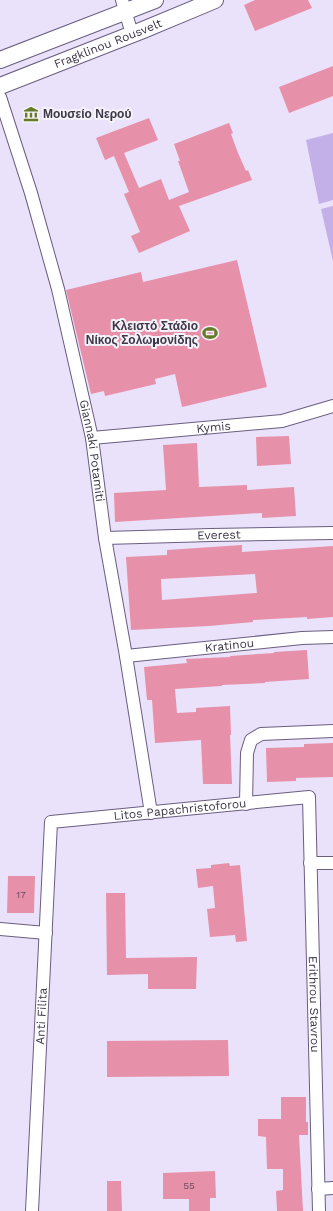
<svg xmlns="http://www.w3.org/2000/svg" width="333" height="1211" font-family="'Work Sans',sans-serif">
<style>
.green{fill:#c4b0e8}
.building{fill:#e790a9;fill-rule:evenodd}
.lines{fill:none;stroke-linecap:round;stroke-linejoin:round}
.minor-casing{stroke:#6a5d80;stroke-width:14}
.secondary-casing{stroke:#6a5d80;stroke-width:18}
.minor{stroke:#fff;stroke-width:12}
.secondary{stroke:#fff;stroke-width:16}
.labels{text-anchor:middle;stroke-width:4;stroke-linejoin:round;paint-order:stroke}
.number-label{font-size:10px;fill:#684d60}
.street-label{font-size:12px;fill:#3d3747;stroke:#f5f2fa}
.poi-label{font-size:12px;font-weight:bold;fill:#3d3747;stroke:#f5f2fa;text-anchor:start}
</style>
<rect width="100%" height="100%" fill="#eae2fa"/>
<g class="green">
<path d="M333,133V200L319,204L306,140Z"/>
<path d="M333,206V261L321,209Z"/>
</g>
<g class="building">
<path d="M255,0H308L312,8L255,31L244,5Z"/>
<path d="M333,66V96L289,113L279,87Z"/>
<path d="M149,118L158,140L124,153L139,188L161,179L169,200L189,192L178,161H180L174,144L229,123L233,133L231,134L238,153L246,171L248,170L252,180L179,206L190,231L139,253L131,236L140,232L124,194L129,192L114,156L105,160L96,138Z"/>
<path d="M237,260L267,387L182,407L175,374L155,379L156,384L105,396L104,391L91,394L66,290L141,272L143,282Z"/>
<path d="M289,436L291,464L257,466L256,437Z"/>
<path d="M197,443L199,487L247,485V490L294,487L296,516L262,518V513L115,522L114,493L166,490L163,445Z"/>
<path d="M242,545V552L333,546V617L307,619V617L253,620V622L209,626L131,630L126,557L167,555V550ZM255,574L257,593L162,600L161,579Z"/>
<path d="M307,650L309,679L265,682V683L222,685V686L175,689L177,713L196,712V708L230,706L231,735H230L232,784H203L201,740L155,743L152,700H147L144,667L187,663L186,659L230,657V656L274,653V652Z"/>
<path d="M333,743V777L296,778V781L267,782L266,748L304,747V744Z"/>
<path d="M229,863L230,866L240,865L247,941L236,942L235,935L210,937L207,909L215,908L213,886L198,888L196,869L211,868V865Z"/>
<path d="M8,876H35L34,913H7Z"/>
<path d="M106,893H125L126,958L197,957L196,989H148V974L107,975Z"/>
<path d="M228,1040L229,1076L107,1077V1041Z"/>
<path d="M281,1097H306V1122H308V1135H299L303,1211H277L276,1191L283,1190V1169H267L266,1137L258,1136V1119H281Z"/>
<path d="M215,1171L216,1198H210V1211H189V1199H163V1173Z"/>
<path d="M107,1181H121L122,1211H107Z"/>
</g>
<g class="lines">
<g class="minor-casing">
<g id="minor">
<path d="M122,0L132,34"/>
<path id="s1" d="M0,97L31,193L58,289L92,438L105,538L126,656L151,813"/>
<path id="s2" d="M92,438L282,421L333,406"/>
<path id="s3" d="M105,538L211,535L333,533"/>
<path id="s4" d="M126,656L302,638L333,637"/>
<path d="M246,804L247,753L251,740L261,734L333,731"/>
<path d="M310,863H333"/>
<path d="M0,929L46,933"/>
<path d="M318,1189L333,1188"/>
<path id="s5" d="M32,1211L51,822L309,797L319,1211"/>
</g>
</g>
<g class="secondary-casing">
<g id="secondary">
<path d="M0,60L155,0"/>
<path id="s6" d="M0,86L143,30L215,0"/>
</g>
</g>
<use href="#minor" class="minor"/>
<use href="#secondary" class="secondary"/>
</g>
<defs>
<g id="museum-bare" transform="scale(1.2)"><path d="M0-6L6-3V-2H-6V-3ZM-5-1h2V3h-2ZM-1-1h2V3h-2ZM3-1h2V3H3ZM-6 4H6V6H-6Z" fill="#677a2a" stroke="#f5f2fa" stroke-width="2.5" paint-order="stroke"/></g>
<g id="stadium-bare" transform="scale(1.2)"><path d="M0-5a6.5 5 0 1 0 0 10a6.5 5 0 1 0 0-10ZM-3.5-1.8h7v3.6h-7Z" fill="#677a2a" stroke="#f5f2fa" stroke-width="2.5" paint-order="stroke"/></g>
</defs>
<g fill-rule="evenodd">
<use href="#museum-bare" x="31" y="114"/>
<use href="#stadium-bare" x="210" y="333"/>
</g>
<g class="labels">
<g class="number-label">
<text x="21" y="898">17</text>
<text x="189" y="1189">55</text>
</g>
<g class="street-label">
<text dy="4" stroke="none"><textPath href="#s6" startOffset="116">Fragklinou Rousvelt</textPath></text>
<text dy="4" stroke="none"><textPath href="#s2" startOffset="122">Kymis</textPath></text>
<text dy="4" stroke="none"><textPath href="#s1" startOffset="366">Giannaki Potamiti</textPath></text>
<text dy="4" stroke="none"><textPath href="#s3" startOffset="114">Everest</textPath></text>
<text dy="4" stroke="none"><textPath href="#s4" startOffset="104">Kratinou</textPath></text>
<text dy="4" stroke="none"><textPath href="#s5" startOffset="519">Litos Papachristoforou</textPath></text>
<text dy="4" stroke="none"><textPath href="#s5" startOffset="856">Erithrou Stavrou</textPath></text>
<text dy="4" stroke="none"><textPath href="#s5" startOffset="195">Anti Filita</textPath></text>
</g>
<g class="poi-label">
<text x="43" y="118">Μουσείο Νερού</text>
<text x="198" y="330" text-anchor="end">Κλειστό Στάδιο<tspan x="198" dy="14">Νίκος Σολωμονίδης</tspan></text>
</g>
</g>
</svg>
